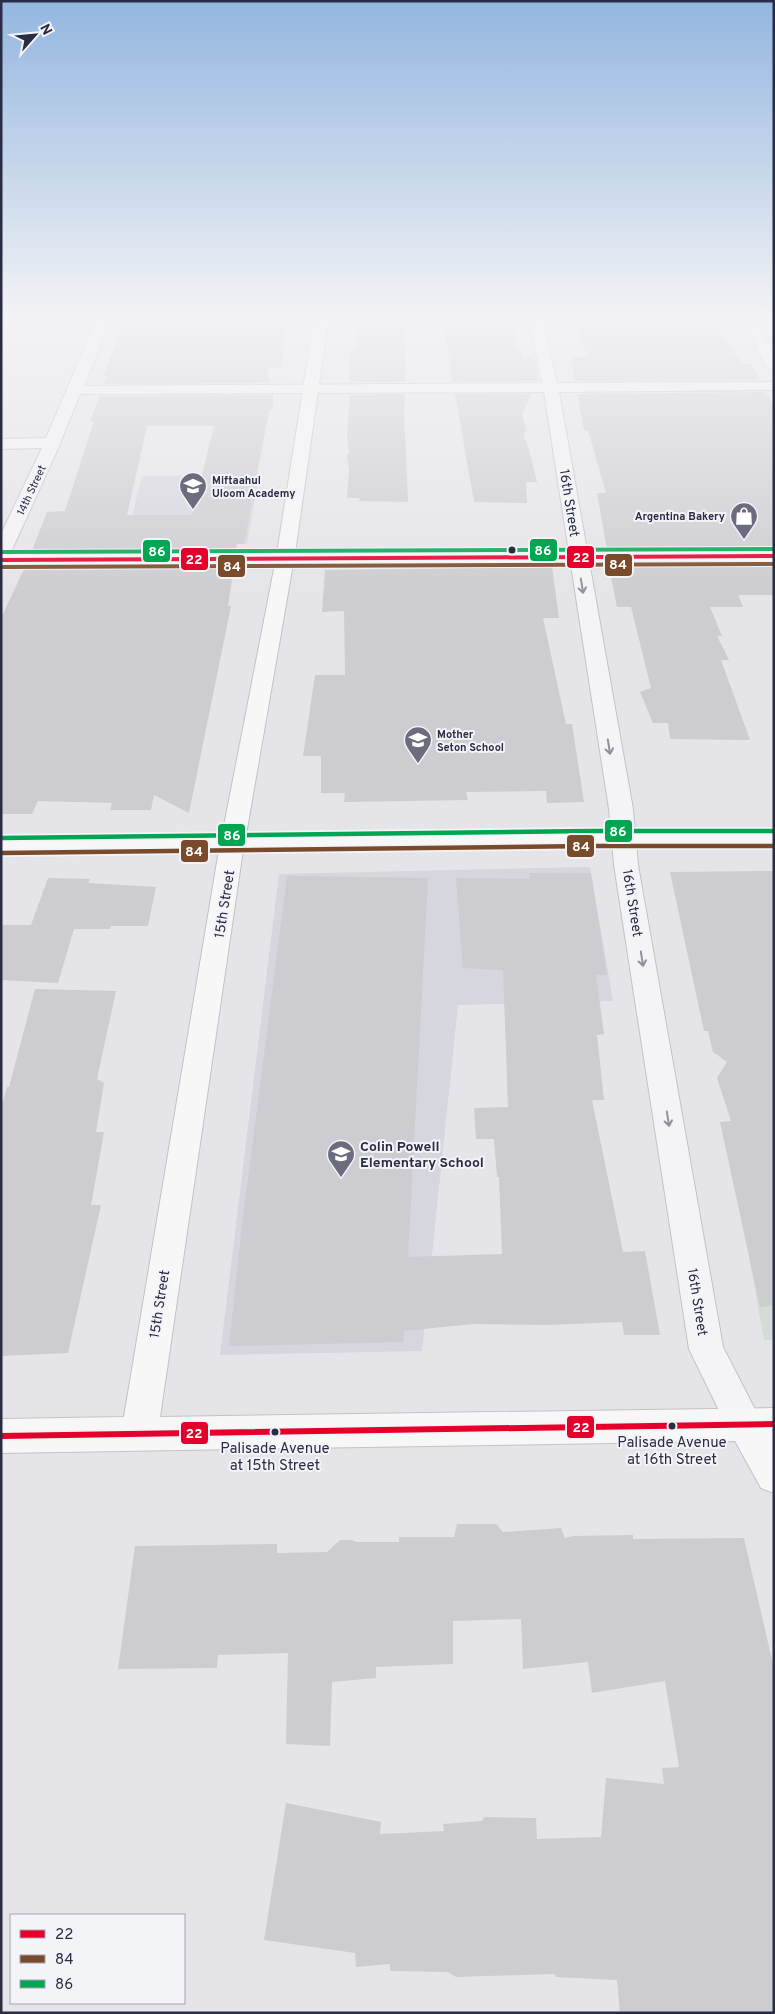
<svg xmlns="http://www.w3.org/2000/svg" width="775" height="2014" font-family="Overpass,sans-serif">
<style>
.built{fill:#d5d6de}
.green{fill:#d3dcd5}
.building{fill:#ccccd1;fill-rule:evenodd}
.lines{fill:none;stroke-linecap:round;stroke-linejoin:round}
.street-casing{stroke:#c2c2c7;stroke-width:2}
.secondary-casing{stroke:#c2c2c7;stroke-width:2}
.street{fill:#f4f4f6;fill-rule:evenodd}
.secondary{fill:#f7f7f8;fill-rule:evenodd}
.bus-1-far1-casing{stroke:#f3f4f8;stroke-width:6}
.bus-1-casing{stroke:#f3f4f8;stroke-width:10}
.bus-2-far1-casing{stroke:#f3f4f8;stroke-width:6}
.bus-2-casing{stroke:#f3f4f8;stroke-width:8}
.bus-3-far1-casing{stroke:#f3f4f8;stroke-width:6}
.bus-3-casing{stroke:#f3f4f8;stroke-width:8}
.bus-1-far1{stroke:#e4002b;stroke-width:4}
.bus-1{stroke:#e4002b;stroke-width:6}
.bus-2-far1{stroke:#7a4b2a;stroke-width:4}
.bus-2{stroke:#7a4b2a;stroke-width:4.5}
.bus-3-far1{stroke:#00a651;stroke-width:4}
.bus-3{stroke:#00a651;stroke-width:4.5}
.oneway{stroke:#8f909d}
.bus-dot{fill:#2a2c44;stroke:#f3f4f8;stroke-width:2}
.labels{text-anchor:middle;stroke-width:4;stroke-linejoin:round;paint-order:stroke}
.far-poi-label{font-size:11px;font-weight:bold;fill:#2a2c44;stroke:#f3f4f8;text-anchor:start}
.far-street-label{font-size:11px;fill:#2a2c44;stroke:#f3f4f8}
.street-label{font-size:14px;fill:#2a2c44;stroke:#f3f4f8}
.poi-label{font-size:14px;font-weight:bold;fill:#2a2c44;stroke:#f3f4f8;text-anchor:start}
.near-bus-label{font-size:15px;fill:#2a2c44;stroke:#f3f4f8}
.line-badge{stroke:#f3f4f8;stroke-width:2}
.badge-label{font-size:14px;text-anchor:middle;font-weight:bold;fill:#fff}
</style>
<rect width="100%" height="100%" fill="#e5e5e9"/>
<g class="built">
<path d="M259,475L247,544L125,545L142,476Z"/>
<path d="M590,867L613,1001L458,1005L422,1351L220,1355L279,874Z"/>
</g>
<path class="green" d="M748,1251H774V1340H764Z"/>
<g class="building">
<path d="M139,314H189L188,319L191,320L251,319L252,314H283L281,325H286L281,368H267L270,383L104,384L107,376H103L126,318Z"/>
<path d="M358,314H405V382H350V350L356,348Z"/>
<path d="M482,314H513L518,349L521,350L523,357H535L538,381L453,382L442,316H482Z"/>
<path d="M574,317L707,318L713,328H718L742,364H751L760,380L575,381L571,357H588Z"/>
<path d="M766,392L774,406V549L607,550L597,493H606L588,430H584L577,394Z"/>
<path d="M405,394L404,413L408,502L359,501L360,498H347L349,471L347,455L349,454L347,435L350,395Z"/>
<path d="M455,394H531L522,415L527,431H525L524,437L528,446L537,482H526L527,503L474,502Z"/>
<path d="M273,395V409L269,411L244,544H237L236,551L31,553L47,512L65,511L94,421H90L100,396ZM147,426H214L192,515H127Z"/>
<path d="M774,563V595H738L743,607H710L722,636H717L729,660H721L750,740L670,739L668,723H653L640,692L651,688L631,607H617L609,567H610V564Z"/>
<path d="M234,566L228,606H231L189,813L154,795L151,810H110L112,803L38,801L32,814H1V618L25,567Z"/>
<path d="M552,567L559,618H543L566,724H572L584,802L547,803L546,791L466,792L468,800L344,802L345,793H321V756H303L315,675H345L344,611L322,612L325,570Z"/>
<path d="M774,871V1305L760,1307L720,1122L731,1121L717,1078L727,1062L713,1052L708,1031H704L670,872Z"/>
<path d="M529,873H591L607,975H596L604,1034L597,1035L604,1100H592L623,1252L645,1251L660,1335H624L622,1322L547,1325L473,1324L404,1331L403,1342L229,1346L242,1225L287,876L428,878L408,1257L502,1254L499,1177H497L494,1139H476L474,1108L508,1107L503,970L463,968L456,878L530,879Z"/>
<path d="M48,878L90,879L88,883L156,887L148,926H111L110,929H74L58,983L1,980V925H31Z"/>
<path d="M35,989L116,991L97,1079L104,1083L96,1132H104L91,1205H101L68,1353L1,1356V1108L7,1087H9Z"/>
<path d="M457,1524H496L503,1532L561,1528L565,1538L573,1536L633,1535V1539L744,1538L774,1669V2013H620L617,1980L556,1977L555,1974L456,1977L448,1972L390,1971V1964L356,1967L355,1953L264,1940L286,1803L381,1822L380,1834L444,1831L443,1824L482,1821L484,1817L536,1818L537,1839L601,1837L606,1778L664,1784L662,1768L679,1767L665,1681L592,1693L588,1662L523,1669L521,1619L453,1621V1664L376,1667V1678L332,1682L330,1746L286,1744L288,1653L218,1655L217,1668L118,1669L135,1546L277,1544V1553L327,1552L340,1540H352L356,1542H399V1537H454Z"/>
</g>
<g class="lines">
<g class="street-casing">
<g id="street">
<path d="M99,314H113L84,386L542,383L528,314H542L557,383L774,382V390L559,392L633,809L638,865L723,1347L763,1425L758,1437L745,1441L732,1437L689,1349L614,865L609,809L544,392L80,394L56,453L10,554L7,558L1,559V534L42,448L1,449V439L46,438Z"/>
<path d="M739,314H753L774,353V371L767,367Z"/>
</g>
</g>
<g class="secondary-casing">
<path id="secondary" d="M315,314H329L295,553L774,551V561L293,564L246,835L590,831L774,832V846L590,845L243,850L160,1417L774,1408V1493L761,1488L735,1441L1,1453V1419L124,1417L219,850L1,853V839L222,836L275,564L1,565V555L277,553Z"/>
</g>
<use href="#street" class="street"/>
<use href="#secondary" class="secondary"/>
<g class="bus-1-far1-casing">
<path id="bus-1-far1" d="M1,560L774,556"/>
</g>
<g class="bus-1-casing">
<path id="bus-1" d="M1,1436L774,1424"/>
</g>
<g class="bus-2-far1-casing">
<path id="bus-2-far1" d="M1,567L774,564"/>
</g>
<g class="bus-2-casing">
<path id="bus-2" d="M1,853L590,846H774"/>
</g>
<g class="bus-3-far1-casing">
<path id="bus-3-far1" d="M1,552L774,549"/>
</g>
<g class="bus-3-casing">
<path id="bus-3" d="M1,838L590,831H774"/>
</g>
<use href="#bus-1-far1" class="bus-1-far1"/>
<use href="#bus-1" class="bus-1"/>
<use href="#bus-2-far1" class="bus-2-far1"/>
<use href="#bus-2" class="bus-2"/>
<use href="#bus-3-far1" class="bus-3-far1"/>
<use href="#bus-3" class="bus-3"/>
</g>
<defs><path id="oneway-shaft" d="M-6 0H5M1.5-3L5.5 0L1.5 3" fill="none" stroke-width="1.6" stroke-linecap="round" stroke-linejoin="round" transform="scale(1.25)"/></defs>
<g class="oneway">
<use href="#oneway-shaft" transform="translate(582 586) rotate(81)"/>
<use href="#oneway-shaft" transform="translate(609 747) rotate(81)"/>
<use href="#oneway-shaft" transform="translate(642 959) rotate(81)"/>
<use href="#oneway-shaft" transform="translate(668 1119) rotate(81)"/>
</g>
<linearGradient id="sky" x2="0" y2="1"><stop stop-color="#93b6e0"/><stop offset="0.53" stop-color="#f3f3f5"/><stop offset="1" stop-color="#f3f3f5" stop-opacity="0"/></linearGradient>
<rect width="775" height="596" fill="url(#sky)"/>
<defs>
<g id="school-pin" transform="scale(1.4375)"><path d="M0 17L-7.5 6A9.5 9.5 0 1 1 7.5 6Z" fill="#6b6d7e" stroke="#f3f4f8"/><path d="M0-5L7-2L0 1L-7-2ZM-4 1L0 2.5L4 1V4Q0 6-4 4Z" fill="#fff"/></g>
<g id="shop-pin" transform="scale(1.4375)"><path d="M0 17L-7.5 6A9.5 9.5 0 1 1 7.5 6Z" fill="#6b6d7e" stroke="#f3f4f8"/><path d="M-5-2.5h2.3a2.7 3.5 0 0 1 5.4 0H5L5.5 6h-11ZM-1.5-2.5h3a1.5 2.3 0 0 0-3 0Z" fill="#fff"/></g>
</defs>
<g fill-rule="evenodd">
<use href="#school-pin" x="193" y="486"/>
<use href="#shop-pin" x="744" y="516"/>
<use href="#school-pin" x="418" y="740"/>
<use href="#school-pin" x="341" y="1154"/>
</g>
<g class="bus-dot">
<circle cx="512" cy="550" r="4.5"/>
<circle cx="672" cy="1426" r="4.5"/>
<circle cx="275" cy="1432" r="4.5"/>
</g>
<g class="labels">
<g class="far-poi-label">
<text x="212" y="484">Miftaahul<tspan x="212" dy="13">Uloom Academy</tspan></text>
<text x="725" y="520" text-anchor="end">Argentina Bakery</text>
<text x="437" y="738">Mother<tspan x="437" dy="13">Seton School</tspan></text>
</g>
<g class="far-street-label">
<text transform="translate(31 490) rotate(-65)" y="4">14th Street</text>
</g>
<g class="street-label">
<text transform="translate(570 503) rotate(81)" y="5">16th Street</text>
<text transform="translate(633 903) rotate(81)" y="5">16th Street</text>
<text transform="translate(224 904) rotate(-81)" y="5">15th Street</text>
<text transform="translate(698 1302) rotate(81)" y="5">16th Street</text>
<text transform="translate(159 1304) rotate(-81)" y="5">15th Street</text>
</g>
<g class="poi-label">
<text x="360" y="1151">Colin Powell<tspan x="360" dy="16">Elementary School</tspan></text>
</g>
<g class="near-bus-label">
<text x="672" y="1447">Palisade Avenue<tspan x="672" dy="17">at 16th Street</tspan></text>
<text x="275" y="1453">Palisade Avenue<tspan x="275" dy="17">at 15th Street</tspan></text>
</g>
</g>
<g class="line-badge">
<rect x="529" y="538" width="29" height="24" rx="5" fill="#00a651"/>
<rect x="142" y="539" width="29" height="24" rx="5" fill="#00a651"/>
<rect x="566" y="545" width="29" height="24" rx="5" fill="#e4002b"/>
<rect x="180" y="547" width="29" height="24" rx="5" fill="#e4002b"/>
<rect x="604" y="553" width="29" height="24" rx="5" fill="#7a4b2a"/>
<rect x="217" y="554" width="29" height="24" rx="5" fill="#7a4b2a"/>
<rect x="604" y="819" width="29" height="24" rx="5" fill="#00a651"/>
<rect x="217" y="823" width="29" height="24" rx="5" fill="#00a651"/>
<rect x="566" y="834" width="29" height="24" rx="5" fill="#7a4b2a"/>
<rect x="180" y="839" width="29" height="24" rx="5" fill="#7a4b2a"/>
<rect x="566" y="1415" width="29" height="24" rx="5" fill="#e4002b"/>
<rect x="180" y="1421" width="29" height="24" rx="5" fill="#e4002b"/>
</g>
<g class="badge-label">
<text x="543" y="555">86</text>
<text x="157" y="556">86</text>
<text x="581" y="562">22</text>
<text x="194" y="564">22</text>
<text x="618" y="569">84</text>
<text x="232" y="571">84</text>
<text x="618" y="836">86</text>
<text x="232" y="840">86</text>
<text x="581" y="851">84</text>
<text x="194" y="856">84</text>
<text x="581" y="1432">22</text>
<text x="194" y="1438">22</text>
</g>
<rect width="775" height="2014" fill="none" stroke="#2a2c44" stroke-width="5"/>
<rect x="10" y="1914" width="175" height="90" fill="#f3f4f8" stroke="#a3a4b0"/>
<rect x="20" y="1930" width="25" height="8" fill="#e4002b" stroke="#a3a4b0"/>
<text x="55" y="1939" font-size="15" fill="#2a2c44">22</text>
<rect x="20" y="1955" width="25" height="8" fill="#7a4b2a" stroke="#a3a4b0"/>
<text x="55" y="1964" font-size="15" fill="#2a2c44">84</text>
<rect x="20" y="1980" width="25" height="8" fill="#00a651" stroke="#a3a4b0"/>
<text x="55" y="1989" font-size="15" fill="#2a2c44">86</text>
<g transform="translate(35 35) rotate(63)" stroke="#f3f4f8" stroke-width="4" paint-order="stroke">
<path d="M0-4L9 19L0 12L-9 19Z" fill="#2a2c44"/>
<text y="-8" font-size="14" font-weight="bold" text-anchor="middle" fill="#2a2c44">N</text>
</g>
</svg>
